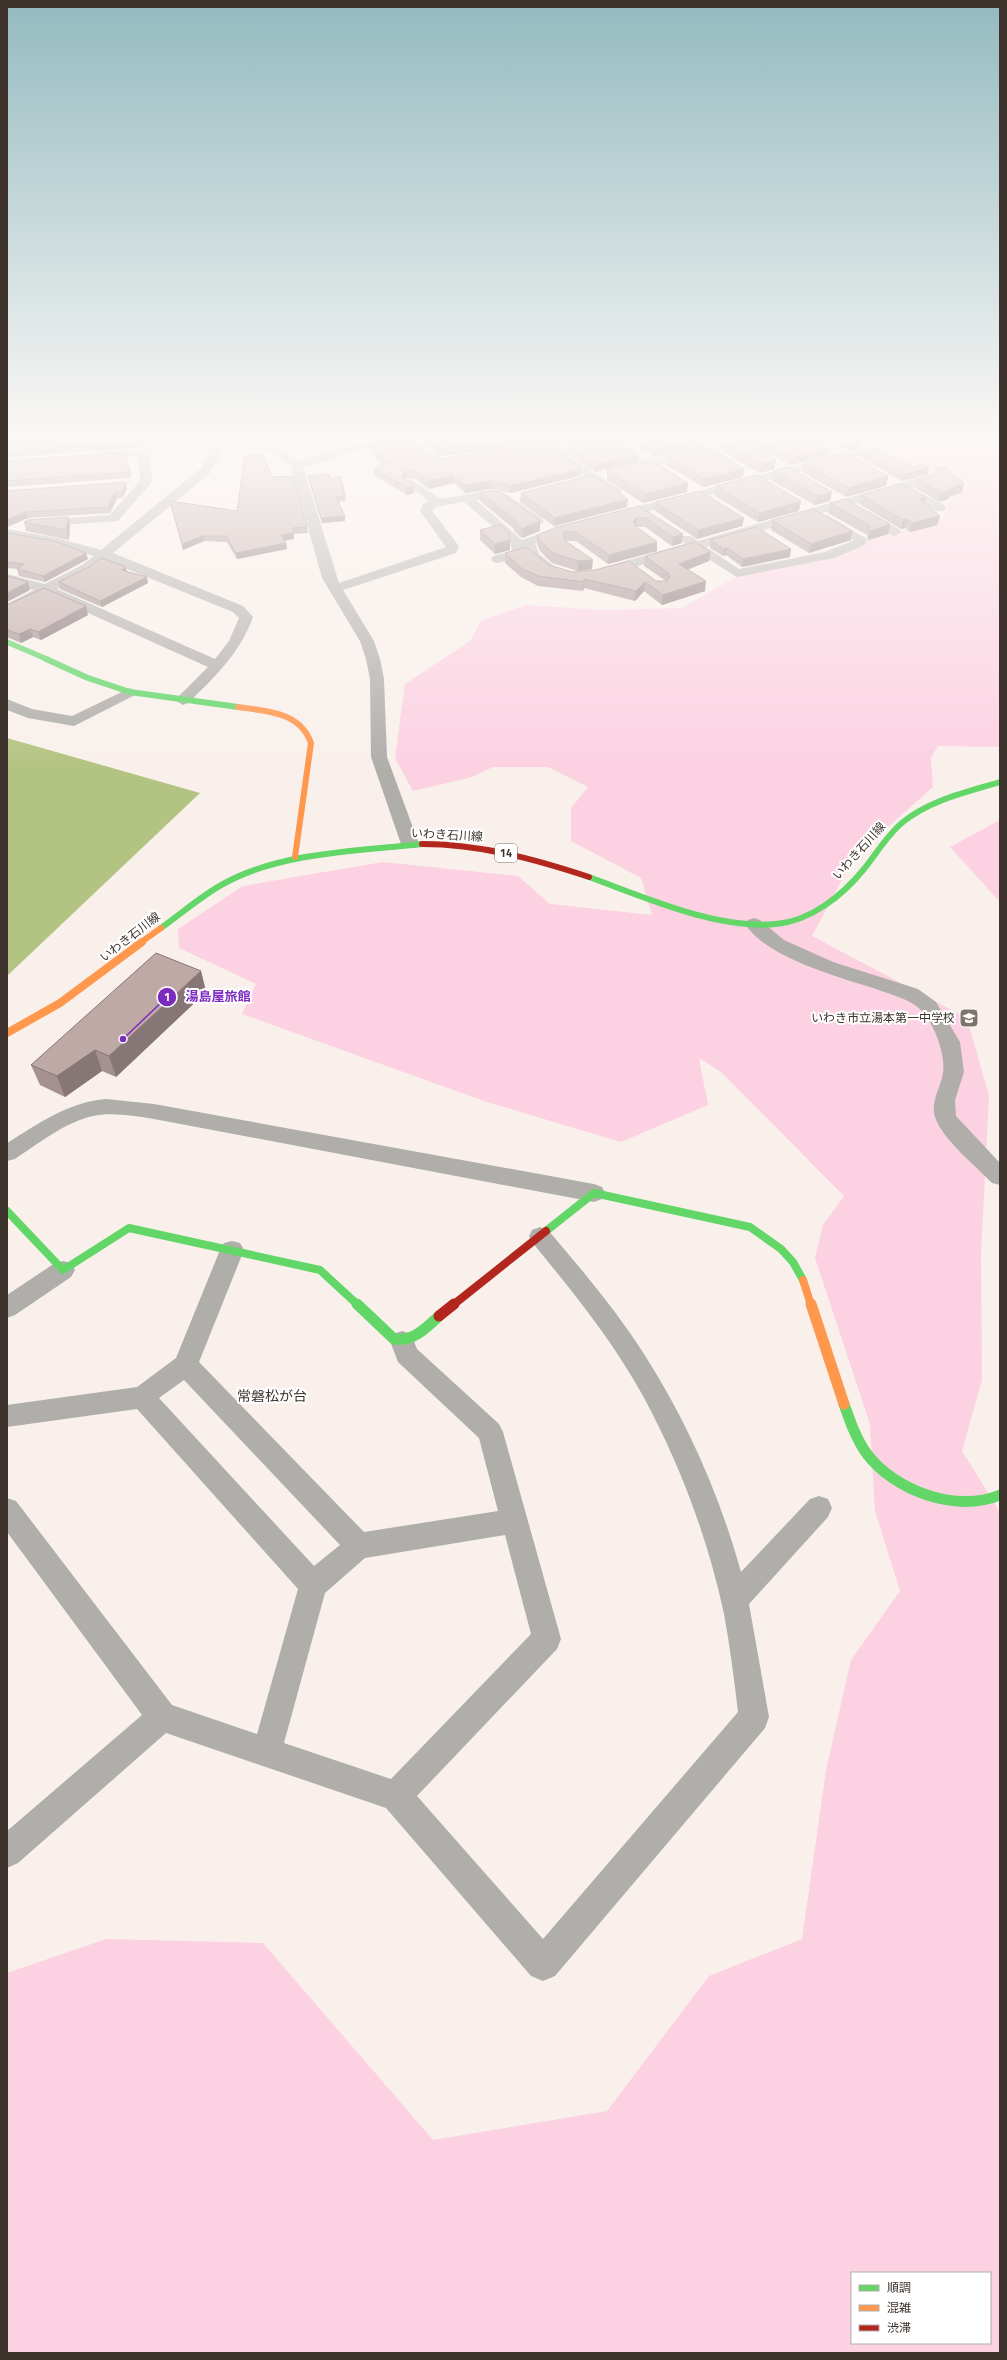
<svg xmlns="http://www.w3.org/2000/svg" width="1007" height="2360" font-family="'Titillium Web','Noto Sans JP',sans-serif">
<style>
.green{fill:#fcd1e2;fill-rule:evenodd}
.water{fill:#b3c381}
.lines{fill:none;stroke-linecap:round;stroke-linejoin:round}
.street{fill:#b0aeaa;fill-rule:evenodd}
.fast-far3{stroke:#63d668;stroke-width:5.5}
.fast-far2{stroke:#63d668;stroke-width:6}
.fast-far1{stroke:#63d668;stroke-width:8}
.fast{stroke:#63d668;stroke-width:11}
.slow-far2{stroke:#ff974d;stroke-width:6}
.slow-far1{stroke:#ff974d;stroke-width:8}
.slow{stroke:#ff974d;stroke-width:11}
.jam-far2{stroke:#b3261e;stroke-width:6}
.jam-far1{stroke:#b3261e;stroke-width:8}
.jam{stroke:#b3261e;stroke-width:11}
.wall{fill:#a49190}
.shaded-wall{fill:#867675}
.building{fill:#bfa9a7;stroke:#867675}
.labels{text-anchor:middle;stroke-width:4;stroke-linejoin:round;paint-order:stroke}
.shield{fill:#fff;stroke:#77706b;stroke-width:1}
.shield-label{font-size:11px;font-weight:bold;fill:#3d332c}
.street-label{font-size:12px;fill:#3d332c;stroke:#fff}
.poi-label{font-size:12px;fill:#3d332c;stroke:#fff;text-anchor:end}
.quarter-label{font-size:14px;fill:#3d332c;stroke:#fff}
.leader{fill:none;stroke:#7b2cbf;stroke-width:1.5}
.callout-dot{fill:#7b2cbf;stroke:#fff;stroke-width:1.5}
.mark-label{font-size:12px;text-anchor:middle;font-weight:bold;fill:#fff}
.callout-label{font-size:13px;text-anchor:middle;font-weight:bold;fill:#7b2cbf;stroke:#fff;stroke-width:4;stroke-linejoin:round;paint-order:stroke}
</style>
<rect width="100%" height="100%" fill="#f9f0eb"/>
<g class="green">
<path d="M878,439H1000V747L938,746L931,758L933,787L854,857L812,936L967,1018L989,1096L981,1254L982,1380L962,1451L1000,1512V2353H7V1973L106,1939L263,1943L433,2140L607,2111L709,1976L802,1939L826,1770L851,1660L900,1591L875,1511L870,1424L815,1258L823,1225L844,1196L721,1072L699,1058L708,1105L621,1142L484,1101L242,1014L256,984L179,948L178,929L243,886L383,862L518,876L550,904L652,915L641,878L571,841V808L588,787L548,767H493L472,777L413,791L395,758L405,684L470,641L482,620L526,605L602,610L682,608L746,571L942,519L954,490L897,458ZM852,2273H990V2343H852Z"/>
<path d="M1000,820V902L950,847Z"/>
</g>
<path class="water" d="M7,738L200,793L7,976Z"/>
<g class="lines">
<g class="street">
<path d="M145,439H157V449L150,454L152,482L118,521L35,527L33,524L39,520L110,515L140,481L138,456L94,459L88,456L94,453L142,449L145,447Z"/>
<path d="M211,439H223L220,456L209,474L113,553L243,606L253,617C240,653 215,677 188,703L183,705L175,700L208,667L46,594L7,613V604L34,590L7,582V574L45,584L82,565L94,556L56,546L7,537V529L57,538L101,550L200,469L208,456ZM105,560L233,612L239,618L229,641L215,659L57,589L92,571Z"/>
<path d="M250,439H264L299,461L342,447L386,439H417L437,457L442,458L495,449L486,439H498L508,449L505,453L442,466L429,462L405,440L400,443L345,453L322,462L303,467L339,583L446,547L420,511L423,504L429,501L404,483L410,479L441,499L492,490L503,492L542,518L544,521L542,524C526,528 513,504 499,499C492,496 483,499 476,500L522,540L565,525L571,529L569,532L535,543L539,554L561,572L554,576L528,559L525,553L524,556L498,563L493,562L491,559L493,556L512,551L510,541L464,502L436,507L432,511L459,546L456,553L343,590L374,641L380,659L384,679L387,757L419,844L416,848H404L401,844L371,757L370,679L366,659L360,641L322,578L291,466Z"/>
<path d="M573,439H593L591,441L565,448L572,459L620,489L622,492L620,495H612L564,463L552,446L554,444Z"/>
<path d="M683,439H697L708,445L734,439H753L751,441L716,450L732,460L734,462L728,466L705,453L625,474L619,470L621,467L697,448Z"/>
<path d="M866,448L872,451L870,453L616,520L610,516L612,513Z"/>
<path d="M928,475L932,476L934,479L932,482L911,488L944,505L946,508L944,511H936L899,491L706,547L739,569L826,552L854,540L823,522L821,519L823,516L827,515L867,539L865,545L834,558L737,577L694,550L603,576L596,572L598,569L685,544L680,539L681,536H691L698,541Z"/>
<path d="M863,510L899,529L901,532L895,536L891,535L859,517L857,514Z"/>
<path d="M130,688L137,692L135,695L74,726L28,718L7,710V699L32,709L72,716Z"/>
<path d="M754,918L760,920L784,940L833,962L918,989L936,1002L960,1042L964,1072L955,1100L956,1116L1000,1163V1185L992,1183C976,1166 942,1139 935,1117C930,1102 941,1087 943,1073C946,1055 934,1024 922,1011C910,999 892,995 876,989C838,977 767,958 745,924L748,920Z"/>
<path d="M106,1099L154,1104L594,1184L602,1187L605,1193L602,1199L594,1202L154,1119C134,1116 112,1112 93,1116C65,1122 38,1144 15,1159L7,1161V1143C38,1124 68,1102 106,1099Z"/>
<path d="M540,1227L548,1230C582,1270 616,1310 644,1354C687,1421 720,1496 741,1572L810,1499L819,1496L828,1499L832,1508L828,1517L749,1604L769,1717L765,1728L555,1976L543,1981L531,1976L386,1808L166,1733L18,1863L7,1868V1831L142,1715L7,1532V1498L16,1501L172,1705L257,1734L298,1589L137,1409L7,1427V1405L137,1387L176,1358L220,1250L224,1243L232,1241L240,1243L244,1250L199,1362L364,1532L498,1511L479,1438L398,1362L390,1341L393,1334L402,1331L411,1334L417,1349L499,1424L503,1432L561,1639L557,1649L417,1796L543,1939L738,1712C734,1679 730,1646 724,1614C708,1539 680,1464 643,1396C613,1341 572,1291 532,1242L529,1236L532,1230ZM184,1380L340,1545L314,1566L159,1398ZM505,1535L531,1634L391,1779L284,1743L325,1593L365,1558Z"/>
<path d="M63,1261L71,1263L75,1270L71,1277L15,1315L7,1318V1295L55,1263Z"/>
</g>
<path class="fast-far3" d="M7,642L49,660"/>
<g class="fast-far2">
<path d="M46,659L88,678L130,692L238,707"/>
<path d="M589,877C644,897 717,930 776,924C811,921 843,895 864,869C877,853 887,835 903,822C930,800 967,792 1000,782"/>
<path d="M161,928C181,914 201,896 223,884C280,852 359,851 422,844"/>
</g>
<g class="fast-far1">
<path d="M7,1211L63,1270L129,1228L320,1270L358,1305"/>
<path d="M546,1231L594,1193L750,1227L781,1249L793,1262L803,1280"/>
</g>
<g class="fast">
<path d="M357,1304L394,1339C413,1342 426,1328 439,1316"/>
<path d="M844,1404C850,1421 856,1439 867,1454C895,1491 956,1513 1000,1495"/>
</g>
<g class="slow-far2">
<path d="M238,707C267,711 300,712 311,743L295,857"/>
<path d="M140,943L161,928"/>
</g>
<g class="slow-far1">
<path d="M7,1033L60,1003L142,942"/>
<path d="M803,1280L811,1305"/>
</g>
<path class="slow" d="M811,1304L844,1404"/>
<path class="jam-far2" d="M422,844C480,844 534,859 589,877"/>
<path class="jam-far1" d="M453,1305L546,1231"/>
<path class="jam" d="M439,1316L454,1304"/>
</g>
<g class="wall">
<path d="M7,439H144L142,448L7,457Z"/>
<path d="M424,439H491L492,441V448L442,456H438L424,443Z"/>
<path d="M500,439H567L554,443L563,456L580,476L510,493L492,489L465,493L454,483L429,489L415,479L406,478V479L414,493L407,495L374,475V468L382,465L370,452L369,445L428,456L442,460L505,447L506,446Z"/>
<path d="M624,439H692L694,440L693,447L654,457Z"/>
<path d="M700,439H725V440L708,443Z"/>
<path d="M750,439H817L830,455L790,465L750,443Z"/>
<path d="M823,439H866V440H861L860,448L846,451Z"/>
<path d="M722,441L776,460L774,469L759,473L721,451Z"/>
<path d="M568,442L638,461L595,472L573,458L567,449Z"/>
<path d="M860,451L914,467L928,474L902,481L859,457Z"/>
<path d="M667,456L744,469L743,477L703,487L666,465Z"/>
<path d="M7,461L129,467L131,473L130,478L7,487Z"/>
<path d="M804,463L888,476L886,486L846,497L802,472Z"/>
<path d="M607,470L688,483L687,492L643,503L607,480Z"/>
<path d="M773,471L830,501L815,505L772,481Z"/>
<path d="M308,476L331,479L345,497L346,501L338,502L345,521L322,523L309,480Z"/>
<path d="M272,477L307,527L308,533L294,534V539L284,540L286,543L287,549L237,559L227,542L204,541L183,550L170,501L237,511Z"/>
<path d="M917,479L962,492L949,497V499L939,502L915,488Z"/>
<path d="M126,482L127,488L123,498H117L110,513L28,518L7,527V533L88,559L45,582L19,576L17,569L7,568V491Z"/>
<path d="M716,486L799,511L758,522L715,496Z"/>
<path d="M479,492L540,521V531L522,538L514,531V529L480,501Z"/>
<path d="M521,493L627,507L554,526L520,502Z"/>
<path d="M861,495L925,503L937,525L910,532L905,528L901,529L859,504Z"/>
<path d="M655,502L744,518L742,526L697,539L655,511Z"/>
<path d="M830,503L890,524L888,534L868,540L867,535L828,513Z"/>
<path d="M639,506L682,543L672,546L645,527H636L657,542V551L608,564L576,541H565L592,569L578,571L552,563L540,551L537,544V535Z"/>
<path d="M68,517L70,526L69,540L26,531L24,522Z"/>
<path d="M772,520L851,540L809,553L771,530Z"/>
<path d="M480,530L510,550L495,554L480,540Z"/>
<path d="M710,540L790,557L742,567L726,555L723,556L710,548Z"/>
<path d="M710,552L709,561L687,570L705,591L662,605L644,591L635,601L584,588L583,591L538,586L521,577L505,563V553L572,572L656,581H666L644,566L645,556Z"/>
<path d="M127,571L148,583L102,607L60,589L59,582Z"/>
<path d="M7,605L88,615L41,640L33,637L21,643L7,637Z"/>
<path d="M201,971L206,992L116,1077L102,1071L65,1097L40,1085L31,1065Z"/>
</g>
<g class="shaded-wall">
<path d="M141,439H144L142,448L140,442Z"/>
<path d="M551,439H567L554,443Z"/>
<path d="M709,439H725V440L708,443Z"/>
<path d="M850,439H866V440L849,443Z"/>
<path d="M694,440L693,447L654,457L655,450Z"/>
<path d="M862,440L860,448L846,451L848,444Z"/>
<path d="M492,441V448L442,456V449Z"/>
<path d="M832,448L830,455L790,465L791,458Z"/>
<path d="M639,454L638,461L595,472L596,465Z"/>
<path d="M776,460L774,469L759,473L761,464Z"/>
<path d="M129,467L131,473L130,478L129,472Z"/>
<path d="M929,467L928,474L902,481L904,475Z"/>
<path d="M581,469L580,476L510,493V486Z"/>
<path d="M744,469L743,477L703,487L704,479Z"/>
<path d="M406,471V478L403,484L402,476Z"/>
<path d="M453,475L454,483L429,489V481Z"/>
<path d="M888,476L886,486L846,497L848,488Z"/>
<path d="M492,481V489L465,493V485Z"/>
<path d="M126,482L127,488L123,498L122,492Z"/>
<path d="M688,483L687,492L643,503L644,494Z"/>
<path d="M964,483L962,492L949,497V499L939,502L941,493L949,489Z"/>
<path d="M413,486L414,493L407,495V488Z"/>
<path d="M115,492L117,498L110,513L108,507Z"/>
<path d="M832,492L830,501L815,505L817,496Z"/>
<path d="M926,497L924,506L920,499Z"/>
<path d="M628,499L627,507L554,526L555,518Z"/>
<path d="M801,501L799,511L758,522L760,513Z"/>
<path d="M26,512L28,518L7,527V534V520Z"/>
<path d="M345,516V521L322,523L321,518Z"/>
<path d="M940,516L937,525L910,532L912,523Z"/>
<path d="M68,517L70,526L69,540L66,530Z"/>
<path d="M637,517L636,526L633,521Z"/>
<path d="M744,518L742,526L697,539L698,530Z"/>
<path d="M907,519L905,528L901,529L903,520Z"/>
<path d="M540,521V531L522,538V529Z"/>
<path d="M890,524L888,534L868,540L870,531Z"/>
<path d="M852,531L851,540L809,553L811,544Z"/>
<path d="M294,533V539L282,541L281,535Z"/>
<path d="M683,534L682,543L672,546L673,537Z"/>
<path d="M203,536L204,541L183,550L182,544Z"/>
<path d="M510,540V550L495,554V544Z"/>
<path d="M657,542V551L608,564L609,555Z"/>
<path d="M286,543L287,549L237,559L236,553Z"/>
<path d="M727,548L726,555L723,556L724,549Z"/>
<path d="M791,549L790,557L742,567L743,559Z"/>
<path d="M710,552L709,561L678,573L679,564Z"/>
<path d="M86,553L88,559L45,582L43,576Z"/>
<path d="M593,560L592,569L578,571V561Z"/>
<path d="M126,567L127,573L121,570Z"/>
<path d="M147,577L148,583L102,607L100,601Z"/>
<path d="M584,579V588L583,591L584,582Z"/>
<path d="M706,581L705,591L662,605L663,595Z"/>
<path d="M28,582L30,590L7,602V593Z"/>
<path d="M645,582L644,591L635,601L636,591Z"/>
<path d="M86,606L88,615L41,640L38,632Z"/>
<path d="M30,629L33,637L21,643L19,634Z"/>
<path d="M201,971L206,992L116,1077L109,1056Z"/>
<path d="M95,1050L102,1071L65,1097L57,1076Z"/>
</g>
<g class="building">
<path d="M7,439H141L140,442L7,451Z"/>
<path d="M404,439H408L428,456L442,460L505,447L509,442L506,439H551L563,456L581,469L510,486L492,481L465,485L453,475L429,481L414,471H406L402,476L413,486L407,488L374,468L387,463L369,445Z"/>
<path d="M427,439H491L492,441L442,449L437,448Z"/>
<path d="M577,439H616L639,454L596,465L573,450L568,442Z"/>
<path d="M637,439H692L694,440L655,450Z"/>
<path d="M730,439H739L776,460L761,464L722,441Z"/>
<path d="M757,439H817L832,448L791,458Z"/>
<path d="M838,439H858L862,440L848,444Z"/>
<path d="M706,446L744,469L704,479L667,456Z"/>
<path d="M873,447L914,467L924,464L929,467L904,475L860,451Z"/>
<path d="M124,452L129,467V472L7,481V461Z"/>
<path d="M845,452L888,476L848,488L804,463Z"/>
<path d="M263,454L272,477L293,476L307,527L292,528L294,533L281,535L286,543L236,553L226,536H203L182,544L170,501L237,511L245,455Z"/>
<path d="M650,459L688,483L644,494L607,470Z"/>
<path d="M788,467L832,492L817,496L773,471Z"/>
<path d="M944,467L964,483L949,489L951,490L941,493L917,479L935,474L937,468Z"/>
<path d="M329,474L331,479L341,476L345,497H336L345,516L321,518L308,476Z"/>
<path d="M592,475L628,499L555,518L521,493Z"/>
<path d="M757,475L801,501L760,513L716,486Z"/>
<path d="M126,482L122,492H115L108,507L26,512L7,520V491Z"/>
<path d="M901,484L926,497L920,499L940,516L912,523L907,519L903,520L861,495Z"/>
<path d="M498,491L540,521L522,529L514,522L516,521L479,492Z"/>
<path d="M700,491L744,518L698,530L655,502Z"/>
<path d="M845,499L890,524L870,531L869,525L830,503Z"/>
<path d="M639,506L683,534L673,537L646,518L637,517L633,521L635,526L657,542L609,555L576,532H564V540L593,560L578,561L553,553L540,541L537,535L557,527Z"/>
<path d="M813,509L852,531L811,544L772,520Z"/>
<path d="M68,517L66,530L24,522L28,520Z"/>
<path d="M500,525L509,532L510,540L495,544L480,530Z"/>
<path d="M756,527L791,549L743,559L727,548L724,549L710,540Z"/>
<path d="M7,533L54,541L86,553L43,576L17,569L24,564L7,562Z"/>
<path d="M695,542L710,552L679,564L706,581L663,595L645,582L636,591L584,579V582L538,576L521,568L505,553L526,547L549,565L572,572L595,570L629,561L656,581H667L670,577L668,573L645,556Z"/>
<path d="M101,558L126,567L121,570L147,577L100,601L59,582L91,566Z"/>
<path d="M7,576L28,582L7,593Z"/>
<path d="M44,588L86,606L38,632L30,629L19,634L7,630V605Z"/>
<path d="M156,953L201,971L109,1056L95,1050L57,1076L31,1065Z"/>
</g>
<linearGradient id="sky" x2="0" y2="1"><stop stop-color="#93babf"/><stop offset="0.57" stop-color="#fcf8f6"/><stop offset="1" stop-color="#fcf8f6" stop-opacity="0"/></linearGradient>
<rect width="1007" height="769" fill="url(#sky)"/>
<defs>
<g id="school-square" transform="scale(1)"><rect x="-9" y="-9" width="18" height="18" rx="4" fill="#7f756f" stroke="#fff"/><path d="M0-5L7-2L0 1L-7-2ZM-4 1L0 2.5L4 1V4Q0 6-4 4Z" fill="#fff"/></g>
</defs>
<g fill-rule="evenodd">
<use href="#school-square" x="969" y="1018"/>
</g>
<g class="labels">
<rect class="shield" x="495" y="844" width="22" height="18" rx="3"/>
<g class="shield-label">
<text x="506" y="857">14</text>
</g>
<g class="street-label">
<text transform="translate(447 835) rotate(3)" y="4">いわき石川線</text>
<text transform="translate(859 851) rotate(-48)" y="4">いわき石川線</text>
<text transform="translate(130 937) rotate(-38)" y="4">いわき石川線</text>
</g>
<g class="poi-label">
<text x="955" y="1022">いわき市立湯本第一中学校</text>
</g>
<g class="quarter-label">
<text x="272" y="1401">常磐松が台</text>
</g>
</g>
<path class="leader" d="M123 1039L167 997"/>
<g class="callout-dot">
<circle cx="123" cy="1039" r="4"/>
<circle cx="167" cy="997" r="10"/>
</g>
<g class="mark-label">
<text x="167" y="1001">1</text>
</g>
<g class="callout-label">
<text x="218" y="1001">湯島屋旅館</text>
</g>
<rect width="1007" height="2360" fill="none" stroke="#3d332c" stroke-width="16"/>
<rect x="851" y="2272" width="140" height="72" fill="#ffffff" stroke="#b1adab"/>
<rect x="859" y="2285" width="20" height="6" fill="#63d668" stroke="#b1adab"/>
<text x="887" y="2292" font-size="12" fill="#3d332c">順調</text>
<rect x="859" y="2305" width="20" height="6" fill="#ff974d" stroke="#b1adab"/>
<text x="887" y="2312" font-size="12" fill="#3d332c">混雑</text>
<rect x="859" y="2325" width="20" height="6" fill="#b3261e" stroke="#b1adab"/>
<text x="887" y="2332" font-size="12" fill="#3d332c">渋滞</text>
</svg>
